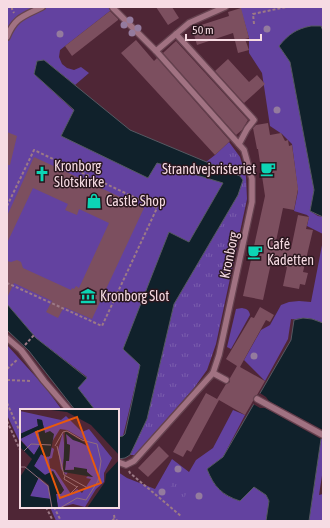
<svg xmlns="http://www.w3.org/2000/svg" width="330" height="528" font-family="'Asap Condensed',sans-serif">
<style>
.grass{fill:#6342a0}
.park{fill:url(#park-tufts)}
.water{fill:#10212b;stroke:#555962}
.pier{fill:#4f2636}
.building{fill:#7c4f5f}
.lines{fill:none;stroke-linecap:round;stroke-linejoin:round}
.lane-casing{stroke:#664350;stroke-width:8}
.path{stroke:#9c7986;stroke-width:2;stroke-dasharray:3 2;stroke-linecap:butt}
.lane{stroke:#a17282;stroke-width:5.5}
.tree{fill:#947b9e}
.labels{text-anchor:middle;stroke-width:3;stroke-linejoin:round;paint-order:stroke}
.poi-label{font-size:14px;fill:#f6dbe3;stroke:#29161d;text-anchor:start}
.street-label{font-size:14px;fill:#f6dbe3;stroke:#29161d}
.inset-road{fill:none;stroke:#926e7b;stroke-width:1}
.view{fill:#e8590c;fill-opacity:0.15;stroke:#e8590c;stroke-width:2}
.inset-edge{fill:none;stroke:#f6dbe3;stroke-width:2}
</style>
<defs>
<pattern id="park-tufts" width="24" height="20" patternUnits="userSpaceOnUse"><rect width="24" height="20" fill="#6342a0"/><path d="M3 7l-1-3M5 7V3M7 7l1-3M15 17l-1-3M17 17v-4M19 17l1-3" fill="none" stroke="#7a5dad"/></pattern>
</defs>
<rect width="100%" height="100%" fill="#4f2636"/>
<g class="grass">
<path d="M7,7H113L110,11L60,50L59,57L62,64L67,68L74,70L81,67L89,73L75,85L44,60L34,74L147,178L157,162L223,183L189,243L169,233L140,365L123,436L118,437V410H95L78,388L87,377L36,338L7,304Z"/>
<path d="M240,7H323V31L321,26L279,46L290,62L314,190L310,211L318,216L323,217V234L307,226L309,217L307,215L294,211L298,191L292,144L282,134L270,126L262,73L249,53V38Z"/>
<path d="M323,240V323C317,320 311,318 304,318C299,318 295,320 291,319L288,339L265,381L244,360L261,330L270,325L281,305L289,302L299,301L311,302Z"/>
<path d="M242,308C247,309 249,310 250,315L231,349L227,347L236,309Z"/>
<path d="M7,345L45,387L62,410H21V445L7,415Z"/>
<path d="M233,410L245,415L223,457L207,469C210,474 212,481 216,486C222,494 231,498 240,501L254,487L266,495L269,501L266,521H56L50,507H118V472L127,478L155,489L172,459L189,472L196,460L213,448Z"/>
<path d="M323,434V469L319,495L323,494V521H309L321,439Z"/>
</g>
<g class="park">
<path d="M229,142L240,157L246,177L247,199L216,344L207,370L194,388L135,455H130L147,419L174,304L238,195L240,176L206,162L215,155Z"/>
<path d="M173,481L183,482L188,491L180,505L169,495L171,486Z"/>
</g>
<g class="water">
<path d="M311,26H321L323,31V217L310,211L314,190L290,62L279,46C289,34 296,29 311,26Z"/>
<path d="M44,60L130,130L240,176L243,180L238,195L174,304L147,419L130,455L125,458L118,459V437L123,436L125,434L140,365L123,349L169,232L189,242L223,183L157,163L148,178L61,136L74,110L34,74L37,61Z"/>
<path d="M7,304L36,338L87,378L78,388L95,410H75L29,351L7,330Z"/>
<path d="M303,318L312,319L323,323V434L321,439L309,521H266L269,501L266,495L254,487L240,501C222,495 214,487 207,469L223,457L291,340L294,320Z"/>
</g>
<path class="pier" d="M260,393L266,397L269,401L323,430V435L321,439L265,408H260L253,404Z"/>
<g class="building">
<path d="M156,7H172L179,18L168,25Z"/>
<path d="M241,8L249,38L245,39L249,50L238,53L233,33L197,45L192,28L229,16L228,12Z"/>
<path d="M110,11L118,19V20L72,56L65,46Z"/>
<path d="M136,40L154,61L157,58L230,141L215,155L121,53Z"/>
<path d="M176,41L248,120L242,130L236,135L163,53Z"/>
<path d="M228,59L249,82L257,75L265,84L244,103L215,71Z"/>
<path d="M268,123L270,135L281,133L285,141L288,140L289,146L292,145L298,189L294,210L283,208L275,246L291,249L298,215L309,217L306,229L313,230L303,272L308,273L305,285L300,284L299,289L283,286L287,267L271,263L263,300L243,296L265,196L258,149H257L253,128L256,125Z"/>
<path d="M7,132L17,136L10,165H7Z"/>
<path d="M34,157L144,208L92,319L64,307L58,318L46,312L52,301L14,283L7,298V261L11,262L17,260L21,262L23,268L71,290L72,288L74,289L76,286L79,288L109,223L79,209L77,215L65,210L68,204L33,188L7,243V216Z"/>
<path d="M260,307L274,315L270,322L266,320L240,367L265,381L257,395L254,397L253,401L245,415L219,400L191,452L187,450L183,457L173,452L206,393L217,399L226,384L230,382V378L237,366L226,359L251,317L254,318Z"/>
<path d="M159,446L169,456L148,477L138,468Z"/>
</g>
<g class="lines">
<g class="lane-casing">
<g id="lane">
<path d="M113,8L156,51L244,150L252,179V202L219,355L213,373"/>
<path d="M176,34L254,120L247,129L239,144"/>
<path d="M7,37C15,17 24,16 42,7"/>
<path d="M156,51L189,23L225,7"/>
<path d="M7,338L21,350L44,381L69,410"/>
<path d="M257,399L323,435"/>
<path d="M118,462L126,465L134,461L213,373L226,380"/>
</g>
</g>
<g class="path">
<path d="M12,7V9L14,13"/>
<path d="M254,24L253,14L286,7"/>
<path d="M7,206L34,150L157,208L102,326L7,283"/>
<path d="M25,345L34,335"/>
<path d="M7,369L18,359"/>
<path d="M7,380L31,381"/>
<path d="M7,403L21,434"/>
<path d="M7,421L21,452"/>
<path d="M129,471L130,473L181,516"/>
<path d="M46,507L53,521"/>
<path d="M54,507L61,521"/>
<path d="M114,515L115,521"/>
<path d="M112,521L114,519L118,521"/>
</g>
<use href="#lane" class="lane"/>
</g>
<g class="tree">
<circle cx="130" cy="20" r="3.5"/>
<circle cx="124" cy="25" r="3.5"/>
<circle cx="138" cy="28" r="3.5"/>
<circle cx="267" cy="29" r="3.5"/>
<circle cx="132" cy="33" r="3.5"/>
<circle cx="60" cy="34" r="3.5"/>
<circle cx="277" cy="110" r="3.5"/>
<circle cx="254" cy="356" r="3.5"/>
<circle cx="178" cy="469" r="3.5"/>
<circle cx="162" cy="492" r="3.5"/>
<circle cx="199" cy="496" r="3.5"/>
</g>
<defs>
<g id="cafe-bare" transform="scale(1.2)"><path d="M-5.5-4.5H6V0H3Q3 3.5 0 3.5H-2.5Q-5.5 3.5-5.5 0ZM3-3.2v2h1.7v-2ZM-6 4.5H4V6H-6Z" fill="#0cd5b5" stroke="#29161d" stroke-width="2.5" paint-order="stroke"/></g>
<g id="church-bare" transform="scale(1.2)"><path d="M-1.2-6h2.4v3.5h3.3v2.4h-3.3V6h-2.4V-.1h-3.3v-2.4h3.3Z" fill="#0cd5b5" stroke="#29161d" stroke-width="2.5" paint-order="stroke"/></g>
<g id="shop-bare" transform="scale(1.2)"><path d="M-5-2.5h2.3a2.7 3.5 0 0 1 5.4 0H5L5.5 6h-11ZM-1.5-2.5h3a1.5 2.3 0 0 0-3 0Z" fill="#0cd5b5" stroke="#29161d" stroke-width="2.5" paint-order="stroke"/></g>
<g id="museum-bare" transform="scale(1.2)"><path d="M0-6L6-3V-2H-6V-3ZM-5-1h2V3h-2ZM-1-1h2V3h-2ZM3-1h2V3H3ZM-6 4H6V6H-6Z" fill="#0cd5b5" stroke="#29161d" stroke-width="2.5" paint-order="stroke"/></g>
</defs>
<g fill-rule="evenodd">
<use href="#cafe-bare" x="268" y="169"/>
<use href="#church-bare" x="42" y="174"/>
<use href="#shop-bare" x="94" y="201"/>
<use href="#cafe-bare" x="255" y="252"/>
<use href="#museum-bare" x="88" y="296"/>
</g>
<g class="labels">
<g class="poi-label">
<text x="54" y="171">Kronborg<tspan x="54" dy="16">Slotskirke</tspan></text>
<text x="256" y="174" text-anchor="end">Strandvejsristeriet</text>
<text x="106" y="206">Castle Shop</text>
<text x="267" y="249">Café<tspan x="267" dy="16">Kadetten</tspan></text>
<text x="100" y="301">Kronborg Slot</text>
</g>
<g class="street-label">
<text transform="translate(229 255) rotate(-78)" y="5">Kronborg</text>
</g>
</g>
<g transform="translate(20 409)">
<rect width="99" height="99" fill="#4f2636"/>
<path d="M0,2L41,11L46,7L62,23L69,20L92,49L84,64V73L76,80L65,98L53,95L38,99L36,85L44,81L33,62L25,66L14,57L21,45L29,48L31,38L34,40L32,49L29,50L30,59L35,61L51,85L57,80L62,84L71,70L66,69L68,67L73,68L67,63V60L45,61L46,52H49L50,36L47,35L46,25L67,37L66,32L47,21L40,20L32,33V27L25,24L22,11L17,10L18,17L0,25ZM18,21L21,35L14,46L0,30ZM18,69L28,77L30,90L10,88Z" fill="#6342a0"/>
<path d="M43,23L45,44L42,60L48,63L46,66L41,60L38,41Z" fill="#6342a0"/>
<path d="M23,0H99V46L71,16L47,3ZM17,10L22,11L25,24L30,22L34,25L30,47L25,48L21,45L14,57L25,66L33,62L44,81L41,85H36L38,99H0V68L12,50L0,38V31L14,46L21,34L18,21L0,30V25L18,17ZM19,68L29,76L31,90L10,87ZM45,22L68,36L53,31L46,25L47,35L50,36L49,52H46L45,61H54V58L67,60V63L73,68L43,63ZM99,51V99H67L85,73L86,65Z" fill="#10212b" fill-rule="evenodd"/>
<path class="inset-road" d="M35,37L43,23L47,22L62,31L77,35L81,52L78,72L66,91L57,89L40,99M37,37L44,66L66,78M4,42L11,35L31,36M0,58H5L28,77L32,99M45,67L44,70L57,78M48,87L58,77"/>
<path class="view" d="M57,8L81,74L40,89L16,23Z"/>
<rect width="99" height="99" class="inset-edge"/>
</g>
<rect width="330" height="528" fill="none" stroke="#f6dbe3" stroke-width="16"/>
<path d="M186 34v6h75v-6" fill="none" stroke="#f6dbe3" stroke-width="2"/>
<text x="192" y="34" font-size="12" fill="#f6dbe3" stroke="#29161d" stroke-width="3" paint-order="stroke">50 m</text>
</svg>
